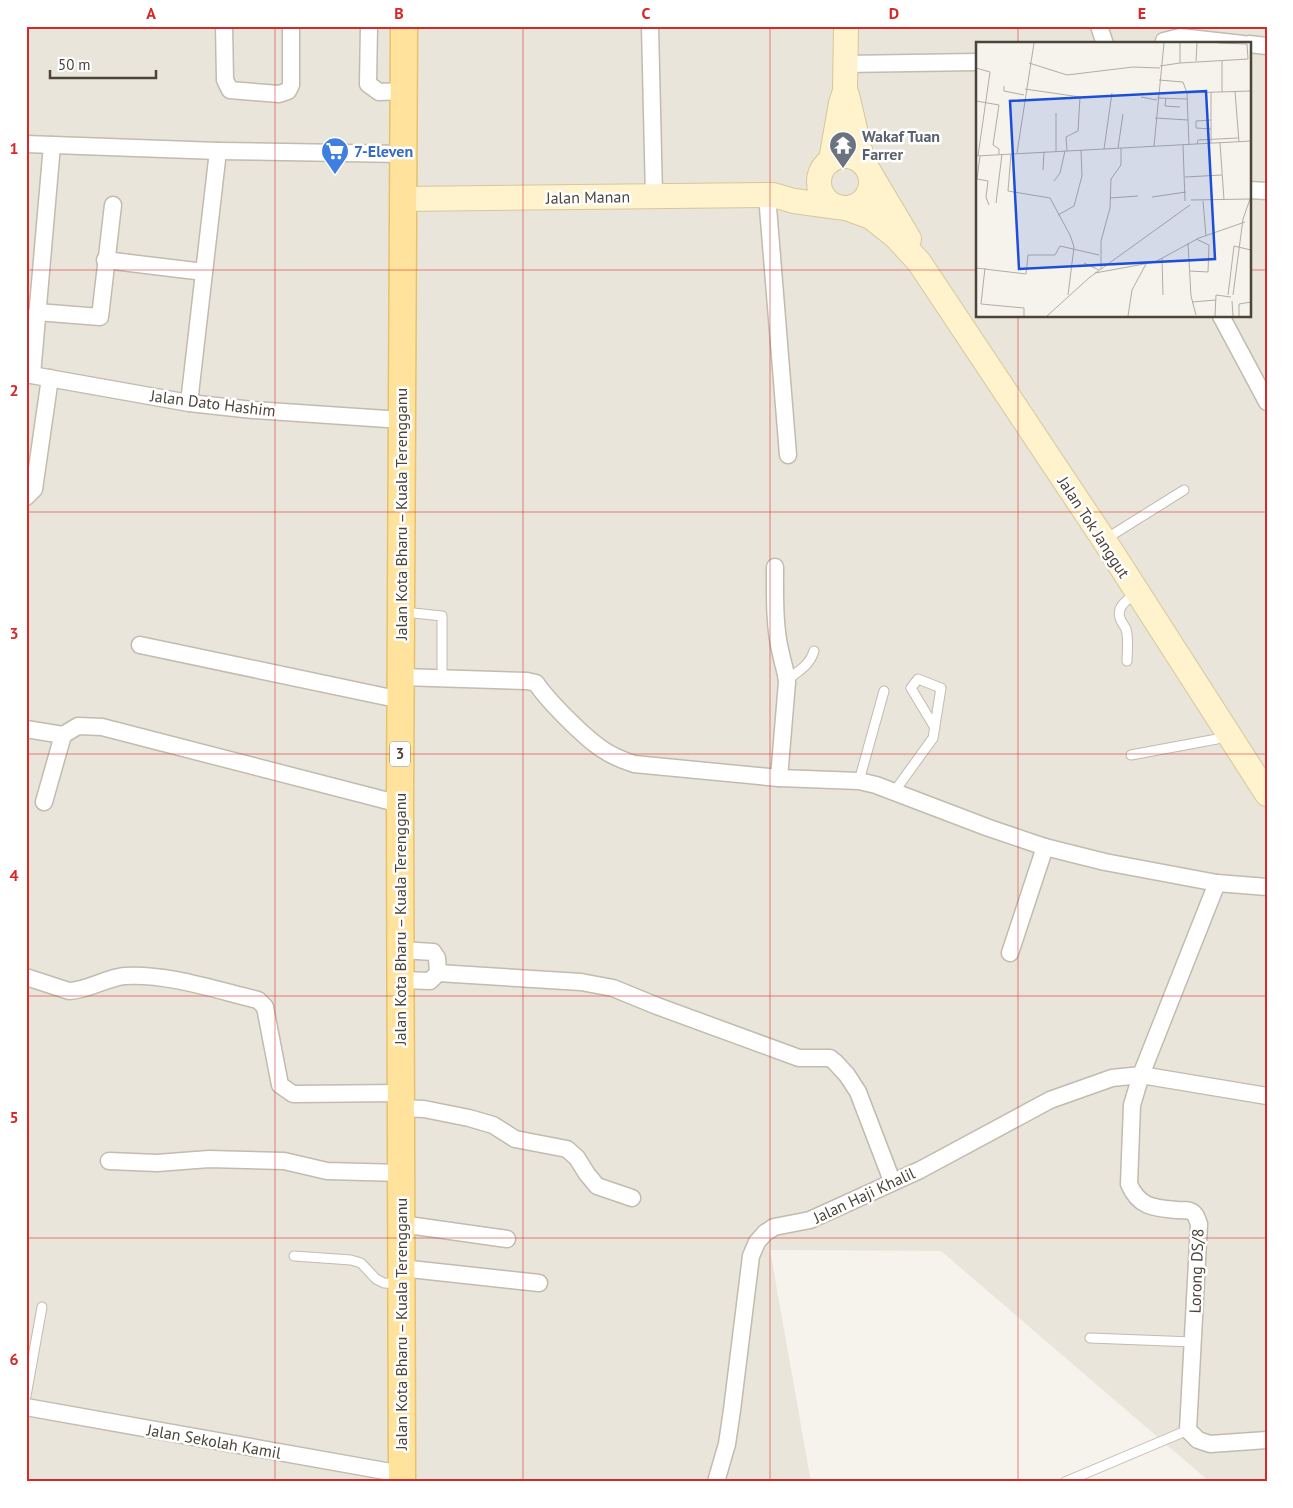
<svg xmlns="http://www.w3.org/2000/svg" width="1293" height="1508" font-family="'PT Sans',sans-serif">
<style>
.residential{fill:#eae5da;fill-rule:evenodd}
.lines{fill:none;stroke-linecap:round;stroke-linejoin:round}
.lane-casing{stroke:#c2bbae;stroke-width:11}
.street-casing{stroke:#c2bbae;stroke-width:19}
.secondary-casing{stroke:#d6c79b;stroke-width:26}
.primary-casing{stroke:#e6c16a;stroke-width:29}
.lane{stroke:#fff;stroke-width:9}
.street{stroke:#fff;stroke-width:16}
.secondary{stroke:#fff3cd;stroke-width:24}
.primary{stroke:#ffe39c;stroke-width:26}
.grid{fill:none;stroke:#d62828;stroke-width:1;stroke-opacity:0.55}
.labels{text-anchor:middle;stroke-width:5;stroke-linejoin:round;paint-order:stroke}
.shield{fill:#fff;stroke:#817c74;stroke-width:1}
.shield-label{font-size:15px;font-weight:bold;fill:#4b4439}
.worship-label{font-size:16px;font-weight:bold;fill:#5b616d;stroke:#fff;text-anchor:start}
.shop-label{font-size:16px;font-weight:bold;fill:#366cbe;stroke:#fff;text-anchor:start}
.street-label{font-size:16px;fill:#4b4439;stroke:#fff}
.inset-road{fill:none;stroke:#b2ada4;stroke-width:1}
.view{fill:#1d4ed8;fill-opacity:0.15;stroke:#1d4ed8;stroke-width:2.5}
.inset-edge{fill:none;stroke:#4b4439;stroke-width:2.5}
.neatline{fill:none;stroke:#d62828;stroke-width:2}
.grid-label{font-size:16px;text-anchor:middle;font-weight:bold;fill:#d62828}
</style>
<rect width="100%" height="100%" fill="#f6f3ec"/>
<path class="residential" d="M26,26H1267V1482H1210L941,1251L770,1250L811,1482H26ZM977,44H1249V316H977Z"/>
<g class="lines">
<g class="lane-casing">
<g id="lane">
<path d="M1104,540L1184,490"/>
<path d="M404,612L442,616V679"/>
<path d="M1127,661C1127,651 1129,639 1126,629C1124,625 1121,622 1120,618C1116,606 1128,600 1136,593"/>
<path d="M787,681C798,670 809,667 814,651"/>
<path d="M1131,755L1217,739L1227,733"/>
<path d="M859,781L884,691"/>
<path d="M894,792L933,738L941,688L918,679L911,688L935,728"/>
<path d="M294,1256L351,1260L361,1263L376,1279L384,1283L400,1284"/>
<path d="M1090,1338L1193,1342"/>
<path d="M26,1396L42,1307"/>
<path d="M1065,1482L1188,1430"/>
</g>
</g>
<g class="street-casing">
<g id="street">
<path d="M224,26L225,80L230,90L279,94L288,91L291,85V26"/>
<path d="M369,26L368,84L379,92L403,91"/>
<path d="M650,26L654,197"/>
<path d="M1099,26L1105,44"/>
<path d="M1164,44V41L1180,37L1243,44"/>
<path d="M1249,44L1267,46"/>
<path d="M845,64L977,62"/>
<path d="M26,144L218,151L403,154"/>
<path d="M1249,190L1267,191"/>
<path d="M767,195L788,455"/>
<path d="M105,260L204,272"/>
<path d="M37,312L100,317L113,205"/>
<path d="M1221,316L1267,402"/>
<path d="M26,374L189,403L253,410L402,420"/>
<path d="M32,375L52,145"/>
<path d="M189,403L218,151"/>
<path d="M26,497L34,489L50,378"/>
<path d="M775,567C775,595 774,627 781,654C783,665 786,670 787,682L779,778"/>
<path d="M140,645L401,700"/>
<path d="M401,677L527,681L536,683C548,701 584,737 602,749C612,756 622,760 634,764L779,778L859,781L876,785L989,828L1045,847L1105,862L1217,883L1267,887"/>
<path d="M26,729L63,735L78,726L102,727L400,804"/>
<path d="M44,802L63,735"/>
<path d="M1217,883L1141,1075L1132,1105L1129,1184C1139,1208 1155,1208 1178,1210C1182,1210 1187,1210 1190,1211C1196,1213 1197,1219 1199,1224L1188,1430L1198,1440L1210,1444L1267,1440"/>
<path d="M401,950L433,952L437,958L438,973"/>
<path d="M1010,953L1045,847"/>
<path d="M26,977L69,991C86,991 106,978 124,976C167,973 216,990 258,1000L265,1007L280,1085L293,1094L401,1093"/>
<path d="M401,980L430,981L438,973L581,982L613,988L657,1006L799,1058H830L835,1062L847,1075L858,1092L892,1181"/>
<path d="M401,1108L424,1109L469,1118L493,1125L515,1139L567,1149L577,1158L587,1174L597,1186L632,1198"/>
<path d="M109,1161L157,1163L209,1159L284,1161L327,1171L401,1173"/>
<path d="M401,1224L507,1239"/>
<path d="M401,1268L539,1283"/>
<path d="M26,1407L402,1474"/>
<path d="M716,1482L727,1444L732,1410L751,1256L757,1242L765,1233L774,1227L810,1220L920,1170L1050,1100L1112,1078L1141,1075L1267,1096"/>
</g>
</g>
<g class="secondary-casing">
<g id="secondary">
<path d="M847,95L863,163"/>
<circle cx="845" cy="182" r="26"/>
<path d="M831,160L841,103L845,91L846,26"/>
<path d="M868,170L909,239"/>
<path d="M403,199L773,195L794,201L838,207"/>
<path d="M846,208L871,217L895,236L919,262L1104,540L1267,794"/>
</g>
</g>
<g class="primary-casing">
<path id="primary" d="M402,1482L400,804L404,26"/>
</g>
<use href="#lane" class="lane"/>
<use href="#street" class="street"/>
<use href="#secondary" class="secondary"/>
<use href="#primary" class="primary"/>
</g>
<path class="grid" d="M275,26V1482M523,26V1482M770,26V1482M1018,26V44M26,270H977M1249,270H1267M1018,316V1482M26,512H1267M26,754H1267M26,996H1267M26,1238H1267"/>
<defs>
<g id="temple-pin" transform="scale(1.4375)"><path d="M0 17L-7.5 6A9.5 9.5 0 1 1 7.5 6Z" fill="#6b7280" stroke="#fff"/><path d="M0-6L5-2H3V0L6.5 2.5H4V6H1.5V3h-3V6H-4V2.5H-6.5L-3 0V-2H-5Z" fill="#fff"/></g>
<g id="supermarket-pin" transform="scale(1.4375)"><path d="M0 17L-7.5 6A9.5 9.5 0 1 1 7.5 6Z" fill="#3f7fe0" stroke="#fff"/><path d="M-6-5.5h2.5l.6 2H6L4.5 2H-2.5L-4.4-4H-6ZM-1.5 3.2a1.3 1.3 0 1 0 .1 0ZM3 3.2a1.3 1.3 0 1 0 .1 0Z" fill="#fff"/></g>
</defs>
<g fill-rule="evenodd">
<use href="#temple-pin" x="843" y="145"/>
<use href="#supermarket-pin" x="335" y="151"/>
</g>
<g class="labels">
<rect class="shield" x="390" y="741.5" width="20" height="25" rx="4"/>
<g class="shield-label">
<text x="400" y="759">3</text>
</g>
<g class="worship-label">
<text x="862" y="142">Wakaf Tuan<tspan x="862" dy="18">Farrer</tspan></text>
</g>
<g class="shop-label">
<text x="354" y="157">7-Eleven</text>
</g>
<g class="street-label">
<text transform="translate(588 197) rotate(-1)" y="6">Jalan Manan</text>
<text transform="translate(213 403) rotate(7)" y="6">Jalan Dato Hashim</text>
<text transform="translate(401 514) rotate(-90)" y="6">Jalan Kota Bharu – Kuala Terengganu</text>
<text transform="translate(1094 527) rotate(57)" y="6">Jalan Tok Janggut</text>
<text transform="translate(400 919) rotate(-90)" y="6">Jalan Kota Bharu – Kuala Terengganu</text>
<text transform="translate(864 1195) rotate(-25)" y="6">Jalan Haji Khalil</text>
<text transform="translate(1196 1271) rotate(-88)" y="6">Lorong DS/8</text>
<text transform="translate(401 1324) rotate(-90)" y="6">Jalan Kota Bharu – Kuala Terengganu</text>
<text transform="translate(214 1441) rotate(10)" y="6">Jalan Sekolah Kamil</text>
</g>
</g>
<g transform="translate(976 42)">
<rect width="275" height="275" fill="#f6f3ec"/>
<path class="inset-road" d="M246,18V50M220,19L221,1M53,21L91,33L157,25L184,26M204,21L272,17L271,2L242,1M184,24L204,21V1M0,26L14,30L2,114M183,38L207,40L211,51L275,49M28,44V49L48,53M49,47L104,55L102,89L90,95L91,109M259,49L263,100M235,50V101M211,51L213,103M165,55L181,58M181,56L211,57M190,56L189,64L204,65M0,59L23,63L17,103L23,107V112M80,71V109M179,76L212,78M235,87L220,86V79L235,78M244,101L248,158M221,102L222,98L262,96M207,103L209,159M178,104L188,1M142,106L147,72M128,107L136,51M41,111L58,1M35,112L32,149L74,156L94,193L98,205L92,253M0,114L275,99M4,114L1,137L12,139L10,155L13,163M67,128L68,110M209,135L246,133M78,139L84,131L89,109M176,155L210,150M134,156L162,154M215,158L275,157M227,159L230,194M20,161L26,112M82,173L98,164L106,134L105,108M212,201L215,254L220,273M186,216L187,253M108,221L123,228M0,226L50,232L52,213H79L84,204L123,213M9,226L5,262L48,266V274M125,227V199L134,166L135,137L145,123V106M214,229L232,230L233,203L220,197M119,231L179,220L223,196L269,180M252,253L258,204L275,208M257,253L267,177L274,157M256,259L257,274M216,260L240,258M71,274L114,235L214,163M152,274L156,248L170,222M239,274L240,253L255,255M263,274V262L275,260"/>
<path class="view" d="M230,49L239,217L43,227L34,59Z"/>
<rect width="275" height="275" class="inset-edge"/>
</g>
<rect width="1293" height="1508" fill="none" stroke="#ffffff" stroke-width="55"/>
<path d="M50 70v8h106v-8" fill="none" stroke="#4b4439" stroke-width="2.5"/>
<text x="58" y="70" font-size="15" fill="#4b4439" stroke="#ffffff" stroke-width="4" paint-order="stroke">50 m</text>
<rect x="28" y="28" width="1238" height="1452" class="neatline"/>
<g class="grid-label">
<text x="151" y="19">A</text>
<text x="399" y="19">B</text>
<text x="646" y="19">C</text>
<text x="894" y="19">D</text>
<text x="1142" y="19">E</text>
<text x="14" y="154">1</text>
<text x="14" y="396">2</text>
<text x="14" y="639">3</text>
<text x="14" y="881">4</text>
<text x="14" y="1123">5</text>
<text x="14" y="1365">6</text>
</g>
</svg>
